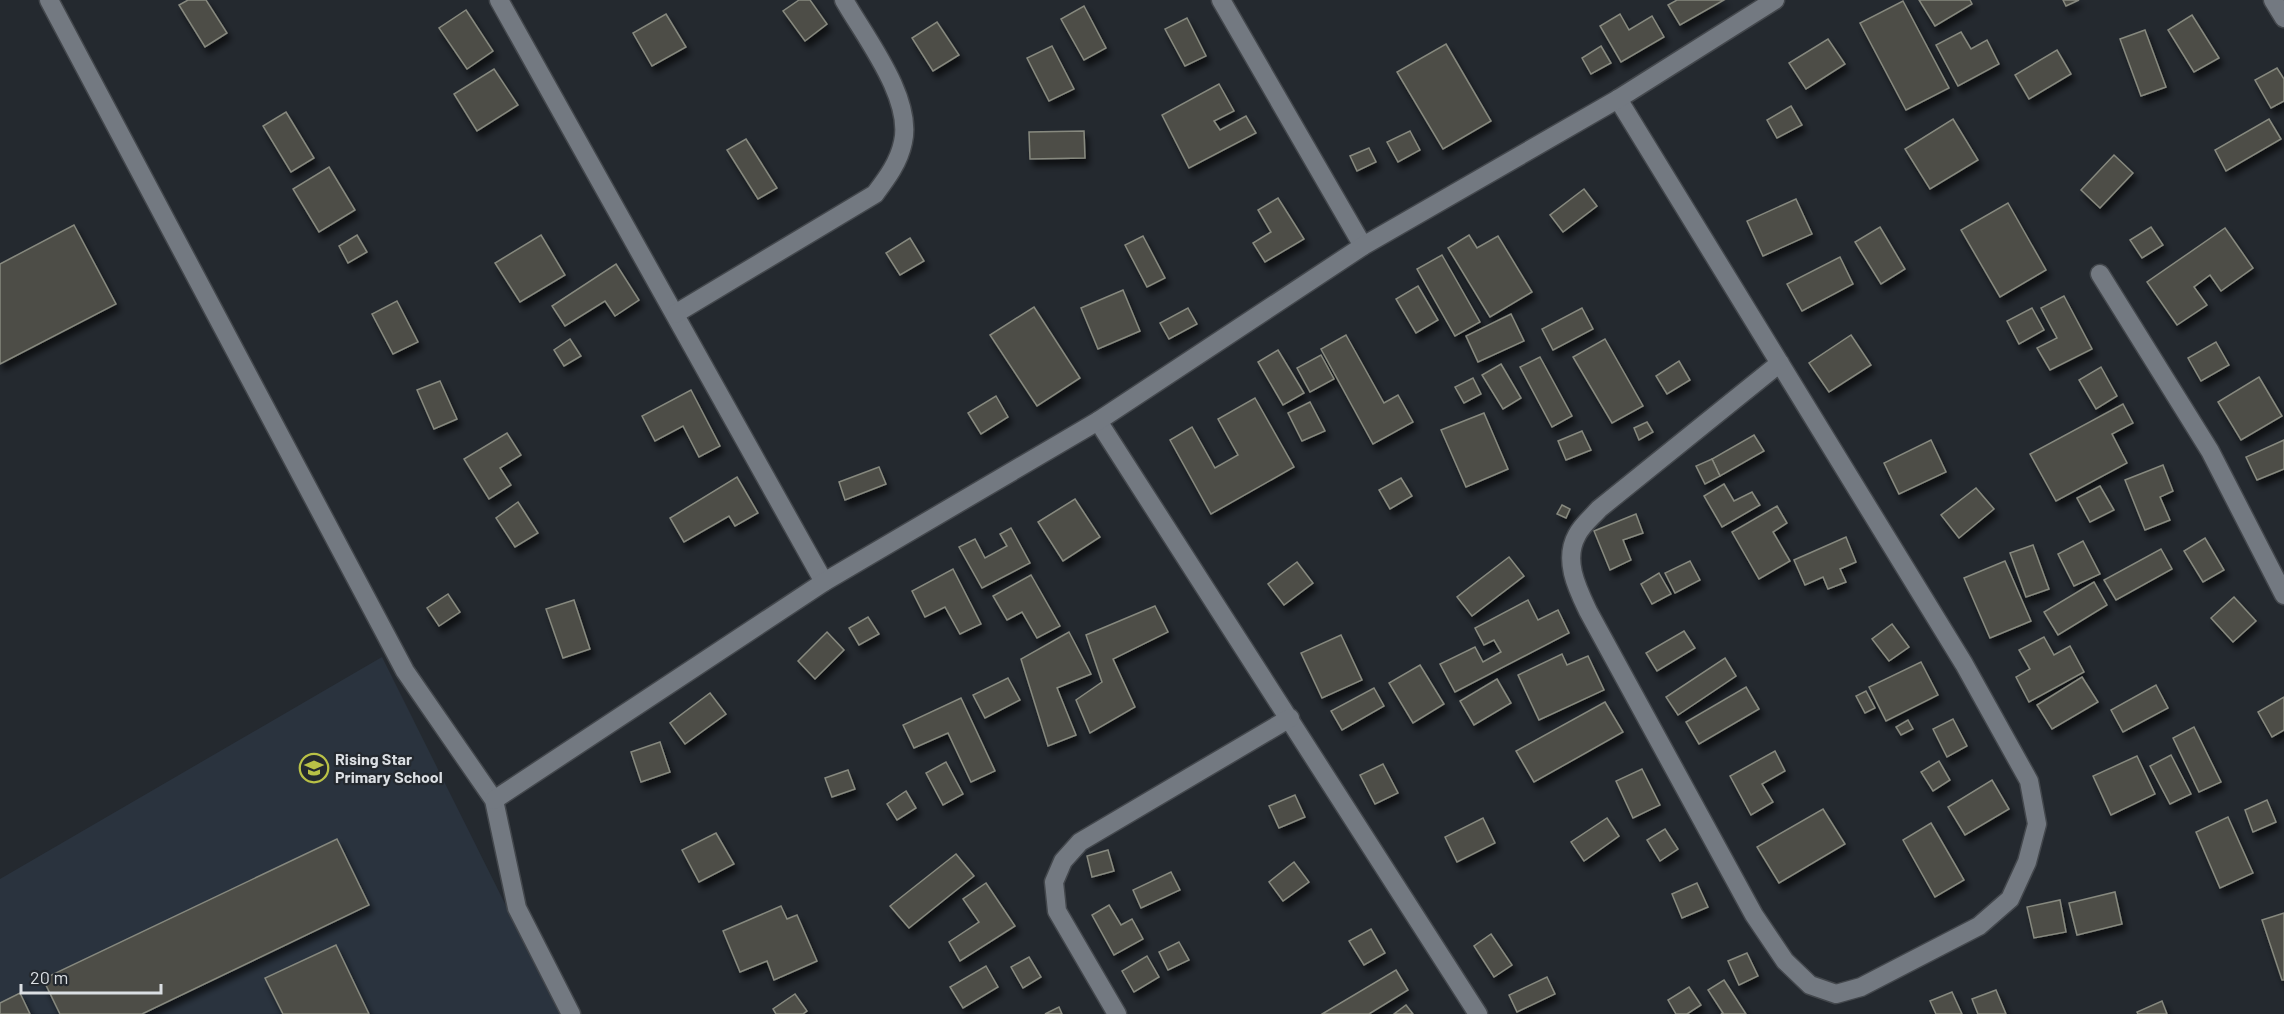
<svg xmlns="http://www.w3.org/2000/svg" width="2284" height="1014" font-family="Barlow,sans-serif">
<style>
.built{fill:#2a333e}
.building{fill:#4d4e46;stroke:#87897f;stroke-width:1.5;filter:url(#shadow)}
.lines{fill:none;stroke-linecap:round;stroke-linejoin:round}
.minor-casing{stroke:#43474c;stroke-width:21}
.minor{stroke:#737981;stroke-width:18}
.labels{text-anchor:middle;stroke-width:4.5;stroke-linejoin:round;paint-order:stroke}
.poi-label{font-size:16px;font-weight:bold;fill:#dbdfe3;stroke:#24292f;text-anchor:start}
</style>
<defs>
<filter id="shadow"><feDropShadow dx="3.5" dy="6" stdDeviation="3" flood-color="#0009"/></filter>
</defs>
<rect width="100%" height="100%" fill="#24292f"/>
<path class="built" d="M382,657L560,1014H0V879Z"/>
<g class="building">
<path d="M188,0H206L227,33L205,47L179,5Z"/>
<path d="M799,0H810L827,24L805,41L783,11Z"/>
<path d="M1677,0H1724L1680,25L1668,5Z"/>
<path d="M1919,0H1970L1972,4L1935,26Z"/>
<path d="M2063,0H2079L2066,6Z"/>
<path d="M1903,1L1949,88L1906,110L1860,23Z"/>
<path d="M1084,6L1106,48L1084,60L1061,19Z"/>
<path d="M466,10L493,51L467,69L439,28Z"/>
<path d="M666,14L686,47L652,66L633,33Z"/>
<path d="M1620,14L1629,30L1652,16L1664,37L1621,62L1600,26Z"/>
<path d="M2192,15L2219,58L2194,72L2168,30Z"/>
<path d="M1187,18L1206,56L1185,66L1165,29Z"/>
<path d="M937,22L959,55L933,71L912,38Z"/>
<path d="M2145,30L2166,87L2141,96L2120,39Z"/>
<path d="M1961,32L1971,49L1987,40L1999,64L1958,86L1936,45Z"/>
<path d="M1828,39L1845,64L1806,89L1789,63Z"/>
<path d="M1446,44L1491,121L1443,149L1397,72Z"/>
<path d="M1052,46L1074,89L1049,101L1027,58Z"/>
<path d="M1601,46L1611,63L1591,74L1582,58Z"/>
<path d="M2057,50L2071,74L2029,99L2015,75Z"/>
<path d="M2277,68L2284,79V101L2271,108L2255,80Z"/>
<path d="M494,69L518,105L477,131L454,94Z"/>
<path d="M1219,84L1234,111L1214,121L1220,130L1246,116L1256,133L1189,168L1162,115Z"/>
<path d="M1791,106L1802,125L1777,138L1767,120Z"/>
<path d="M286,112L314,158L291,172L263,126Z"/>
<path d="M1953,119L1978,160L1930,189L1905,149Z"/>
<path d="M2269,119L2281,139L2226,171L2215,150Z"/>
<path d="M1084,131L1085,158L1030,159L1029,132Z"/>
<path d="M1410,131L1420,150L1398,162L1387,142Z"/>
<path d="M746,139L777,188L758,199L727,150Z"/>
<path d="M1369,148L1376,162L1357,171L1350,156Z"/>
<path d="M2114,155L2133,173L2100,208L2081,190Z"/>
<path d="M329,167L355,210L319,232L293,189Z"/>
<path d="M1584,189L1597,206L1563,232L1550,215Z"/>
<path d="M1278,198L1304,239L1265,262L1253,243L1271,232L1258,210Z"/>
<path d="M1796,199L1812,234L1763,256L1747,221Z"/>
<path d="M2008,203L2046,270L2000,297L1961,230Z"/>
<path d="M74,225L116,304L0,364V264Z"/>
<path d="M1880,227L1905,269L1881,284L1855,242Z"/>
<path d="M2151,227L2163,245L2142,258L2130,240Z"/>
<path d="M2225,228L2253,268L2221,291L2210,275L2194,287L2207,305L2177,325L2147,282Z"/>
<path d="M357,235L367,252L348,263L339,246Z"/>
<path d="M541,235L565,275L520,302L495,263Z"/>
<path d="M1469,235L1477,248L1498,236L1532,292L1490,317L1448,248Z"/>
<path d="M1143,236L1165,278L1147,287L1125,245Z"/>
<path d="M910,238L924,261L900,275L886,253Z"/>
<path d="M1442,255L1480,322L1455,336L1417,269Z"/>
<path d="M1840,257L1853,284L1802,311L1787,284Z"/>
<path d="M616,264L639,300L615,316L605,301L565,326L552,306Z"/>
<path d="M1418,286L1438,320L1416,333L1396,299Z"/>
<path d="M1123,290L1140,331L1098,349L1081,308Z"/>
<path d="M2064,296L2092,349L2050,370L2037,348L2057,338L2041,308Z"/>
<path d="M397,301L418,342L393,354L372,314Z"/>
<path d="M1034,307L1080,378L1037,406L990,335Z"/>
<path d="M1188,308L1197,324L1169,339L1160,323Z"/>
<path d="M1582,308L1593,329L1553,350L1542,329Z"/>
<path d="M2032,308L2044,330L2019,344L2007,321Z"/>
<path d="M1511,314L1524,341L1478,362L1466,336Z"/>
<path d="M1346,335L1384,403L1398,395L1413,422L1373,444L1321,349Z"/>
<path d="M1851,335L1871,365L1829,392L1809,363Z"/>
<path d="M570,339L581,356L564,366L554,350Z"/>
<path d="M1605,339L1643,406L1612,423L1573,357Z"/>
<path d="M2216,342L2229,365L2201,381L2188,358Z"/>
<path d="M1278,350L1304,393L1283,405L1258,362Z"/>
<path d="M1321,355L1334,379L1310,392L1297,368Z"/>
<path d="M1540,357L1572,416L1552,427L1520,367Z"/>
<path d="M1679,361L1690,380L1667,394L1656,376Z"/>
<path d="M1501,364L1521,398L1503,409L1482,375Z"/>
<path d="M2101,367L2117,396L2096,409L2079,380Z"/>
<path d="M2259,377L2282,416L2241,440L2218,402Z"/>
<path d="M1473,378L1481,394L1464,403L1455,387Z"/>
<path d="M440,381L457,419L434,429L417,390Z"/>
<path d="M691,390L720,446L699,457L683,426L655,441L642,416Z"/>
<path d="M996,396L1008,417L981,434L968,413Z"/>
<path d="M1255,398L1294,467L1211,514L1170,440L1192,427L1215,468L1238,455L1218,419Z"/>
<path d="M1310,402L1325,431L1302,441L1288,413Z"/>
<path d="M2123,404L2133,423L2112,434L2127,463L2056,501L2030,454Z"/>
<path d="M1484,413L1508,469L1466,487L1441,430Z"/>
<path d="M1647,422L1653,432L1639,440L1634,428Z"/>
<path d="M1582,431L1591,450L1566,460L1558,441Z"/>
<path d="M507,433L521,455L500,468L511,485L489,499L464,459Z"/>
<path d="M1754,435L1764,451L1720,476L1712,459Z"/>
<path d="M1931,440L1946,472L1899,494L1884,463Z"/>
<path d="M2284,440V469L2257,480L2246,457Z"/>
<path d="M1712,459L1720,476L1705,484L1696,466Z"/>
<path d="M2163,465L2173,491L2160,497L2170,520L2145,530L2125,480Z"/>
<path d="M879,467L886,484L845,500L839,482Z"/>
<path d="M737,477L758,513L735,526L729,516L684,542L670,518Z"/>
<path d="M1401,478L1412,496L1390,509L1379,490Z"/>
<path d="M1724,484L1734,501L1752,492L1760,505L1722,527L1704,496Z"/>
<path d="M2100,486L2114,510L2090,522L2077,498Z"/>
<path d="M1976,488L1994,509L1959,538L1941,515Z"/>
<path d="M1075,499L1100,537L1063,561L1038,522Z"/>
<path d="M518,502L538,533L515,547L496,518Z"/>
<path d="M1562,505L1570,509L1566,518L1557,514Z"/>
<path d="M1777,506L1787,523L1773,532L1790,561L1759,579L1732,532Z"/>
<path d="M1636,514L1643,533L1623,540L1631,560L1610,570L1594,531Z"/>
<path d="M1011,528L1030,563L982,588L959,547L975,539L985,558L1007,546L1000,534Z"/>
<path d="M1846,537L1856,562L1840,569L1846,582L1828,589L1823,577L1805,585L1794,560Z"/>
<path d="M2205,538L2224,570L2203,582L2184,551Z"/>
<path d="M2083,541L2100,574L2074,586L2058,554Z"/>
<path d="M2033,545L2049,589L2026,597L2010,553Z"/>
<path d="M2161,549L2172,569L2116,600L2104,580Z"/>
<path d="M1509,557L1524,576L1472,616L1457,597Z"/>
<path d="M1690,561L1700,580L1675,593L1665,573Z"/>
<path d="M2005,561L2031,621L1990,638L1964,578Z"/>
<path d="M1297,562L1313,583L1284,605L1268,584Z"/>
<path d="M953,569L981,624L960,634L945,607L925,617L912,591Z"/>
<path d="M1659,573L1671,594L1652,604L1641,584Z"/>
<path d="M1031,575L1060,626L1037,638L1022,612L1007,620L993,596Z"/>
<path d="M2094,582L2107,605L2058,635L2044,612Z"/>
<path d="M448,594L460,612L439,626L427,608Z"/>
<path d="M2234,597L2256,621L2233,642L2211,618Z"/>
<path d="M574,600L590,649L563,658L546,609Z"/>
<path d="M1528,600L1538,620L1558,610L1569,633L1455,692L1440,664L1475,647L1483,662L1501,652L1494,640L1484,645L1475,628Z"/>
<path d="M1155,606L1168,632L1113,659L1135,707L1090,733L1076,700L1102,682L1086,635Z"/>
<path d="M868,617L879,634L859,645L849,628Z"/>
<path d="M1892,624L1909,647L1889,661L1872,639Z"/>
<path d="M1684,631L1695,648L1657,671L1646,653Z"/>
<path d="M827,632L844,650L815,679L798,661Z"/>
<path d="M1069,632L1091,674L1057,688L1076,735L1048,746L1021,659Z"/>
<path d="M1341,635L1362,680L1322,698L1301,653Z"/>
<path d="M2044,637L2054,655L2070,646L2084,672L2029,702L2016,677L2030,669L2019,650Z"/>
<path d="M1562,654L1567,665L1588,656L1604,690L1539,720L1518,675Z"/>
<path d="M1725,658L1736,676L1678,715L1666,697Z"/>
<path d="M1921,662L1938,695L1886,721L1869,687Z"/>
<path d="M1420,665L1444,704L1413,723L1389,683Z"/>
<path d="M2082,677L2098,702L2052,729L2037,705Z"/>
<path d="M1008,678L1020,700L985,718L973,695Z"/>
<path d="M1497,679L1511,703L1474,725L1460,701Z"/>
<path d="M2156,685L2168,708L2123,732L2111,710Z"/>
<path d="M1746,687L1759,709L1699,744L1686,722Z"/>
<path d="M1374,688L1384,706L1342,730L1331,711Z"/>
<path d="M1866,691L1875,708L1865,713L1856,696Z"/>
<path d="M710,693L726,714L685,744L670,723Z"/>
<path d="M2284,697V730L2272,737L2258,712Z"/>
<path d="M961,698L995,771L971,782L948,733L914,748L903,725Z"/>
<path d="M1605,702L1623,732L1534,782L1516,751Z"/>
<path d="M1953,719L1967,746L1947,757L1933,729Z"/>
<path d="M1908,720L1913,729L1901,735L1896,727Z"/>
<path d="M2194,727L2221,782L2199,792L2173,738Z"/>
<path d="M660,742L670,772L641,782L631,752Z"/>
<path d="M1775,751L1785,771L1762,784L1773,802L1751,815L1730,776Z"/>
<path d="M2171,755L2191,794L2170,804L2150,766Z"/>
<path d="M2137,756L2155,794L2111,815L2093,776Z"/>
<path d="M1939,761L1950,780L1933,791L1921,772Z"/>
<path d="M946,762L963,794L943,805L926,773Z"/>
<path d="M1383,764L1398,793L1375,804L1360,775Z"/>
<path d="M1642,769L1660,805L1633,818L1616,781Z"/>
<path d="M848,770L855,789L832,797L825,778Z"/>
<path d="M1992,780L2009,809L1965,835L1948,807Z"/>
<path d="M906,791L916,808L897,820L887,804Z"/>
<path d="M1295,795L1305,817L1279,828L1269,806Z"/>
<path d="M2267,800L2276,822L2253,832L2245,810Z"/>
<path d="M1823,809L1845,844L1779,883L1757,847Z"/>
<path d="M2228,817L2253,873L2220,888L2196,832Z"/>
<path d="M1483,818L1495,843L1457,862L1445,837Z"/>
<path d="M1607,818L1619,836L1584,861L1571,842Z"/>
<path d="M1931,823L1964,880L1935,897L1903,840Z"/>
<path d="M1665,829L1678,849L1660,861L1647,840Z"/>
<path d="M716,833L734,864L699,882L682,850Z"/>
<path d="M337,839L369,905L142,1014H60L43,979Z"/>
<path d="M1108,850L1114,871L1092,877L1087,856Z"/>
<path d="M956,854L974,876L909,928L890,906Z"/>
<path d="M1294,862L1309,882L1283,901L1269,882Z"/>
<path d="M1171,872L1180,890L1141,908L1133,890Z"/>
<path d="M986,883L1015,926L960,961L949,942L979,922L963,899Z"/>
<path d="M1697,883L1708,907L1682,918L1672,894Z"/>
<path d="M2115,892L2122,924L2077,935L2069,903Z"/>
<path d="M2060,900L2066,932L2034,938L2027,907Z"/>
<path d="M1109,905L1121,925L1132,919L1143,939L1114,955L1092,915Z"/>
<path d="M781,906L787,919L797,915L817,961L774,980L767,961L740,972L723,931Z"/>
<path d="M2284,913V980H2282L2262,920Z"/>
<path d="M1371,929L1385,953L1364,965L1349,941Z"/>
<path d="M1491,934L1512,965L1494,977L1474,946Z"/>
<path d="M1179,942L1189,960L1168,970L1159,952Z"/>
<path d="M336,945L369,1014H283L265,978Z"/>
<path d="M1747,953L1758,976L1739,985L1728,961Z"/>
<path d="M1147,956L1159,977L1134,992L1122,971Z"/>
<path d="M1029,957L1041,977L1023,988L1011,967Z"/>
<path d="M986,966L998,987L963,1008L950,987Z"/>
<path d="M1396,970L1408,990L1369,1014H1322Z"/>
<path d="M1547,977L1555,994L1517,1012L1509,995Z"/>
<path d="M1724,980L1746,1014H1721L1723,1013L1708,990Z"/>
<path d="M1689,987L1701,1005L1687,1014H1676L1668,1000Z"/>
<path d="M1996,990L2006,1014H1978L1972,999Z"/>
<path d="M1952,992L1962,1014H1936L1930,1001Z"/>
<path d="M20,993L30,1014H0V1003Z"/>
<path d="M795,994L807,1011L803,1014H776L773,1009Z"/>
<path d="M2162,1001L2167,1014H2138L2137,1012Z"/>
<path d="M1406,1005L1413,1014H1394Z"/>
<path d="M1059,1007L1062,1014H1045Z"/>
</g>
<g class="lines">
<g class="minor-casing">
<g id="minor">
<path d="M49,0L405,671L494,800L517,908L571,1014"/>
<path d="M499,0L824,582"/>
<path d="M1221,0L1363,246"/>
<path d="M2273,0L2284,18"/>
<path d="M1618,99L1964,664L2029,781L2037,824L2027,862L2010,899L1979,926L1861,987L1836,994L1810,985L1785,961L1754,915L1588,611C1577,588 1563,560 1577,535C1582,525 1592,517 1599,509L1780,363"/>
<path d="M2100,274L2210,451L2284,595"/>
<path d="M675,314L875,194C887,178 899,162 903,142C913,98 865,37 844,0"/>
<path d="M1098,421L1478,1014"/>
<path d="M494,800L824,582L1098,421L1363,246L1618,99L1775,0"/>
<path d="M1117,1014L1057,911L1054,882L1063,861L1080,842L1290,718"/>
</g>
</g>
<use href="#minor" class="minor"/>
</g>
<defs>
<g id="school-ring" transform="scale(1.5)"><circle r="9.5" fill="#24292f" stroke="#b9c146" stroke-width="1.5"/><path d="M0-5L7-2L0 1L-7-2ZM-4 1L0 2.5L4 1V4Q0 6-4 4Z" fill="#b9c146"/></g>
</defs>
<g fill-rule="evenodd">
<use href="#school-ring" x="314" y="768"/>
</g>
<g class="labels">
<g class="poi-label">
<text x="335" y="765">Rising Star<tspan x="335" dy="18">Primary School</tspan></text>
</g>
</g>
<path d="M21 984v9h140v-9" fill="none" stroke="#dbdfe3" stroke-width="3"/>
<text x="30" y="984" font-size="18" fill="#dbdfe3" stroke="#24292f" stroke-width="4.5" paint-order="stroke">20 m</text>
</svg>
